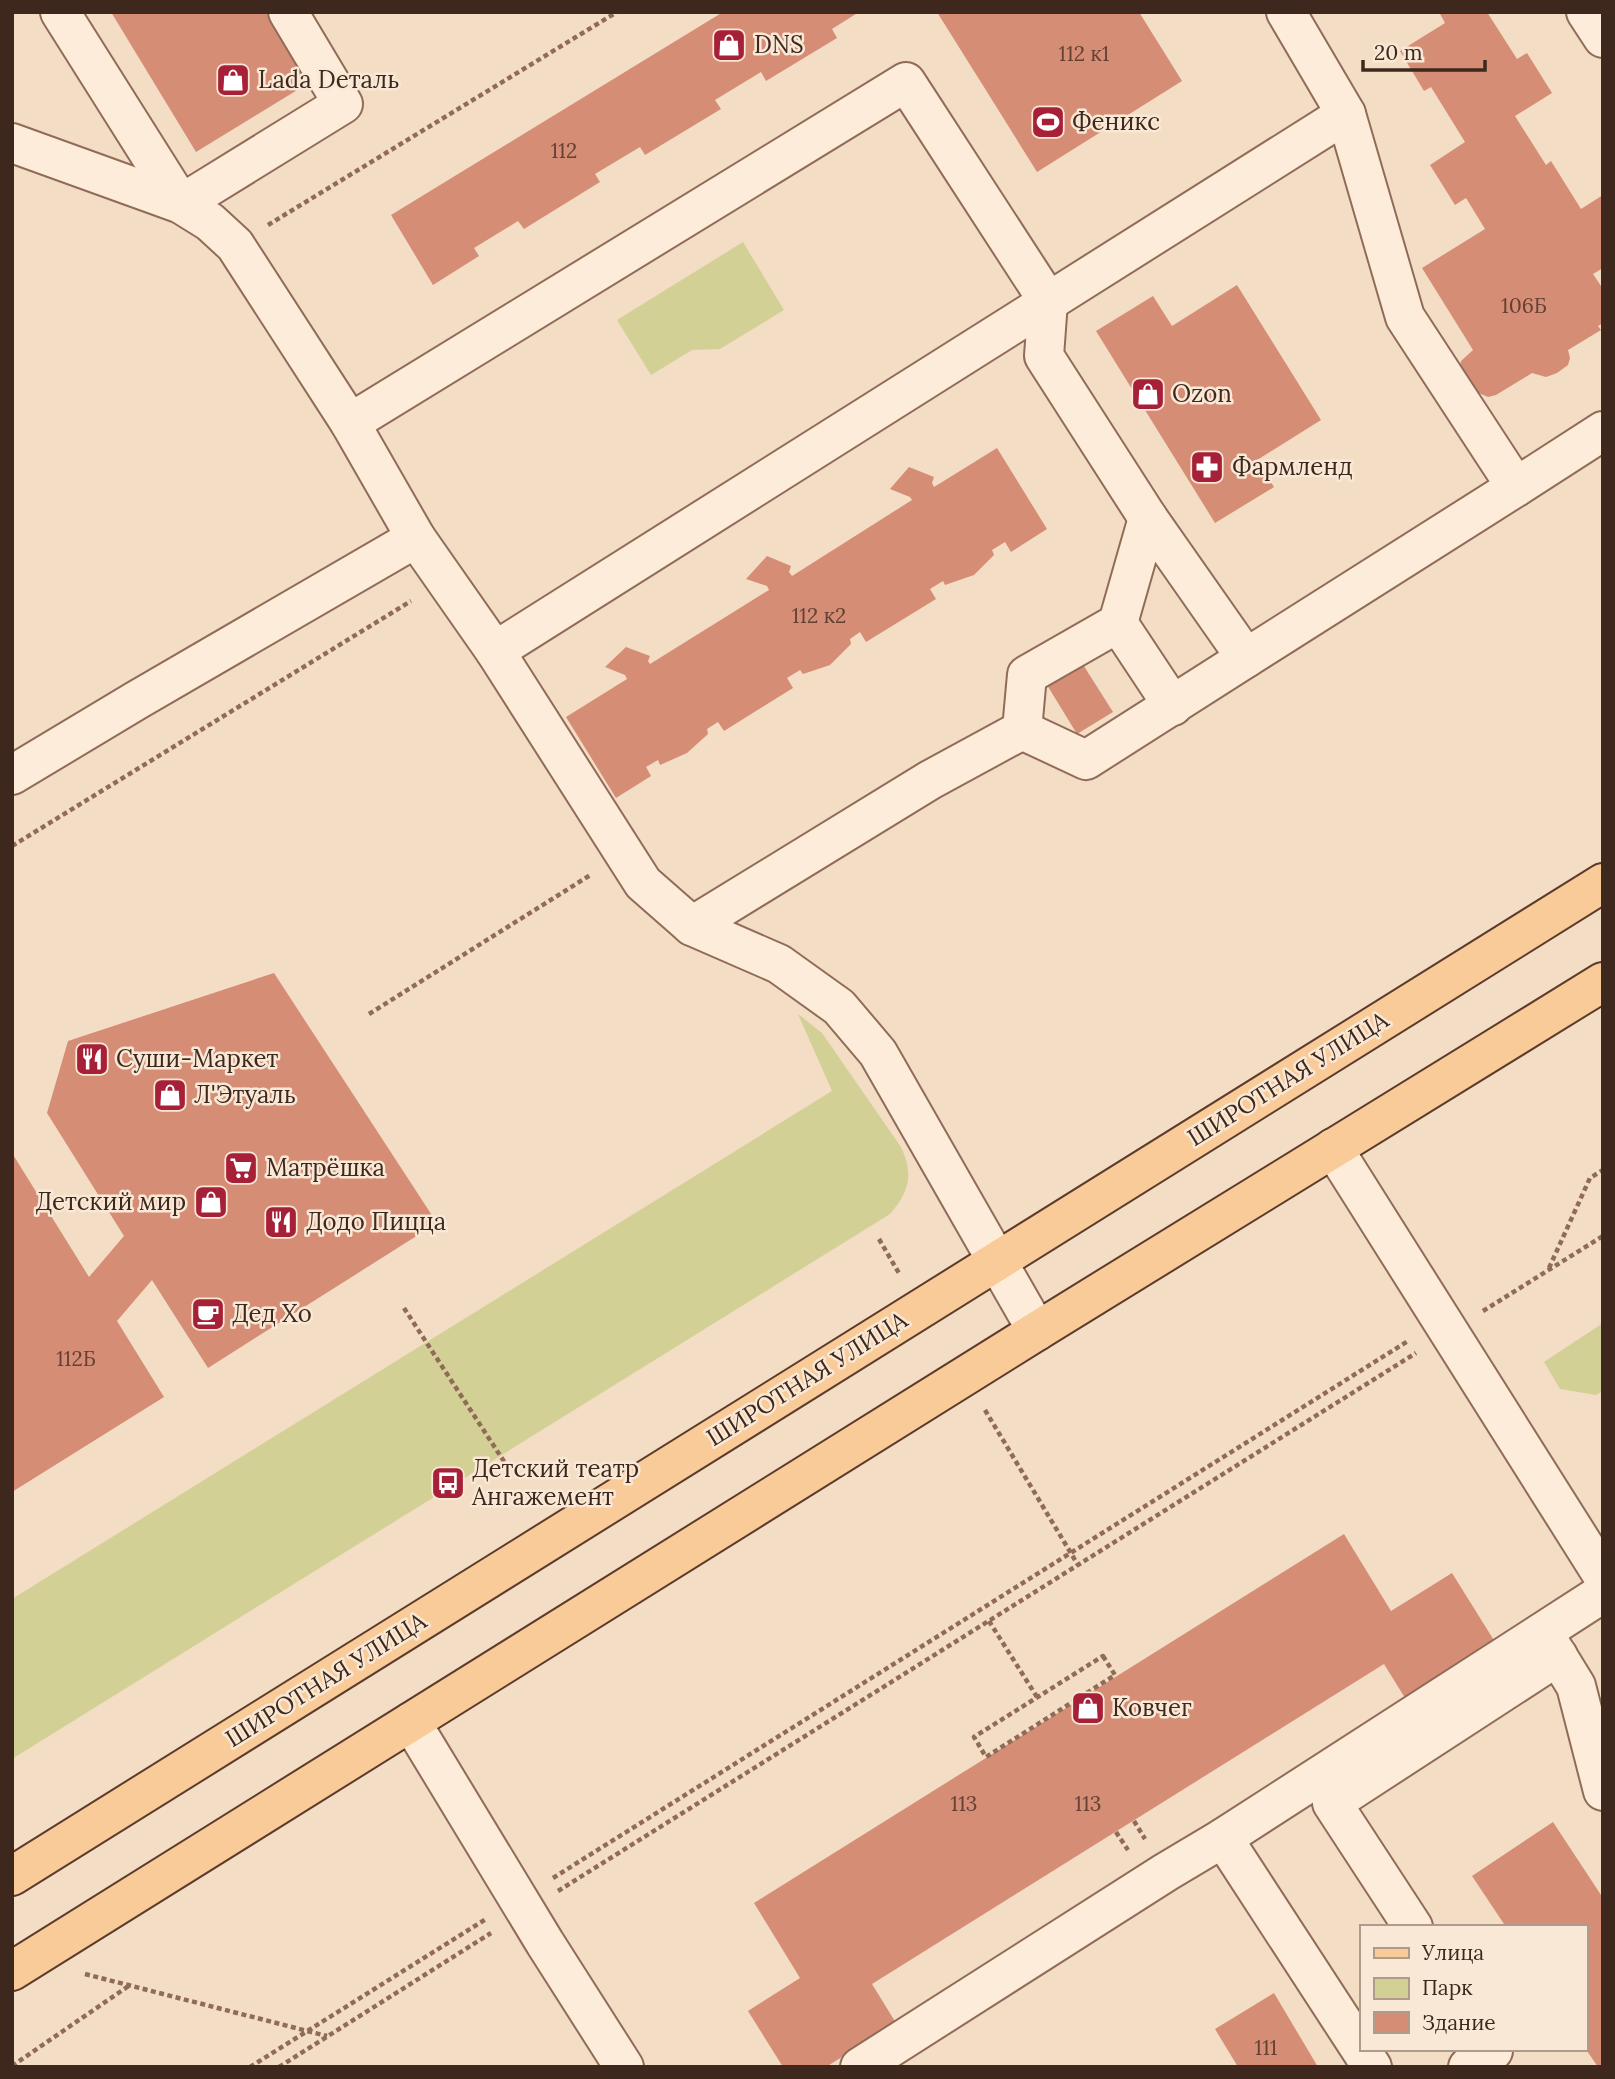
<svg xmlns="http://www.w3.org/2000/svg" width="1615" height="2079" font-family="Lora,serif">
<style>
.green{fill:#d3d096}
.building{fill:#d58d76}
.lines{fill:none;stroke-linecap:round;stroke-linejoin:round}
.minor-casing{stroke:#906c58;stroke-width:42}
.major-casing{stroke:#5d3b2c;stroke-width:42}
.path{stroke:#906c58;stroke-width:4.5;stroke-dasharray:5 3.5;stroke-linecap:butt}
.minor{stroke:#fcecd9;stroke-width:38}
.major{stroke:#f9cb99;stroke-width:38}
.labels{text-anchor:middle;stroke-width:5;stroke-linejoin:round;paint-order:stroke}
.number-label{font-size:21px;fill:#644133}
.poi-label{font-size:24px;fill:#3e281d;stroke:#f9e8d5;text-anchor:start}
.street-label{font-size:24px;fill:#3e281d;stroke:#f9e8d5}
</style>
<rect width="100%" height="100%" fill="#f3ddc4"/>
<g class="green">
<path d="M743,242L784,310L720,349L692,350L651,375L617,320Z"/>
<path d="M798,1014L822,1033L901,1147C914,1174 909,1192 890,1214L12,1759V1599L832,1091Z"/>
<path d="M1603,1323V1391L1596,1395L1560,1389L1544,1362Z"/>
</g>
<g class="building">
<path d="M111,12H270L312,81L196,152Z"/>
<path d="M723,12H859L832,29L837,38L766,81L761,72L715,100L721,109L645,155L640,147L595,174L600,182L524,229L518,221L474,248L479,256L433,285L391,215Z"/>
<path d="M937,12H1139L1182,81L1037,172Z"/>
<path d="M1439,12H1487L1517,59L1527,53L1552,93L1515,116L1546,165L1551,161L1581,209L1603,195V268L1593,274L1603,289V323L1598,326L1601,330L1568,350L1570,358L1568,365L1557,373L1546,377L1532,373L1496,395L1488,397L1474,391L1460,369L1461,361L1473,350L1422,268L1485,229L1466,198L1455,205L1430,165L1465,142L1431,87L1424,91L1400,51L1445,23Z"/>
<path d="M1237,285L1321,420L1257,460L1274,487L1215,523L1096,331L1153,296L1172,326Z"/>
<path d="M997,448L1047,529L1011,552L1005,542L992,550L994,555L974,575L945,585L943,581L930,589L936,599L866,642L860,632L850,639L851,644L830,665L803,674L800,670L787,678L793,688L724,731L718,722L707,729L708,734L687,753L660,765L658,760L646,767L651,776L616,798L566,717L627,679L625,675L605,667L626,647L650,656L648,661L650,664L769,590L767,586L746,579L767,556L791,566L789,572L792,576L912,500L910,497L890,489L909,467L934,477L932,483L934,487Z"/>
<path d="M1082,663L1113,712L1077,734L1047,685Z"/>
<path d="M274,973L437,1223L208,1368L152,1280L117,1321L164,1397L12,1492V1153L89,1277L124,1236L47,1113L68,1041Z"/>
<path d="M1344,1534L1391,1611L1452,1573L1500,1650L1410,1706L1384,1664L872,1984L896,2023L826,2067H783L748,2011L800,1978L754,1903Z"/>
<path d="M1553,1822L1603,1898V2067H1598L1585,2048V1927H1506L1472,1876Z"/>
<path d="M1274,1993L1318,2067H1238L1215,2029Z"/>
</g>
<g class="lines">
<g class="minor-casing">
<g id="minor">
<path d="M60,12L181,204L343,104L288,12"/>
<path d="M1286,12L1346,114L1405,317L1516,487L1603,431"/>
<path d="M1586,12L1603,38"/>
<path d="M12,143L181,204L210,222L235,245L350,423L416,538L495,651L643,883L692,926L779,964L839,1007L878,1053L1037,1331"/>
<path d="M350,423L906,82L1048,301L1044,356L1148,518"/>
<path d="M1118,623L1173,706"/>
<path d="M495,651L1346,114"/>
<path d="M1022,730L1086,760L1246,658"/>
<path d="M12,775L137,700L416,538"/>
<path d="M692,926L930,780L1022,730L1027,675L1118,623L1148,518L1246,658L1516,487"/>
<path d="M1333,1148L1603,1576"/>
<path d="M1544,1634L1576,1686L1603,1791"/>
<path d="M411,1722L545,1943L624,2067"/>
<path d="M1413,1927L1332,1803L1558,1656"/>
<path d="M860,2067L1166,1872L1223,1838"/>
<path d="M1372,2067L1223,1838L1603,1593"/>
<path d="M1468,2067L1493,2051"/>
</g>
</g>
<g class="major-casing">
<g id="major">
<path d="M12,1876L1603,883"/>
<path d="M12,1971L1037,1331L1603,982"/>
</g>
</g>
<g class="path">
<path d="M268,225L617,12"/>
<path d="M12,846L411,601"/>
<path d="M369,1014L592,874"/>
<path d="M879,1239L900,1275"/>
<path d="M1549,1268L1590,1178L1603,1170"/>
<path d="M404,1308L505,1463"/>
<path d="M1483,1311L1603,1236"/>
<path d="M985,1410L1078,1565"/>
<path d="M989,1621L1037,1697"/>
<path d="M1103,1656L1115,1675L986,1757L974,1737Z"/>
<path d="M1134,1821L1145,1839"/>
<path d="M1116,1832L1128,1850"/>
<path d="M553,1878L1408,1341"/>
<path d="M558,1891L1416,1353"/>
<path d="M85,1974L327,2036"/>
<path d="M12,2066L130,1985"/>
<path d="M250,2067L486,1919"/>
<path d="M279,2067L491,1933"/>
</g>
<use href="#minor" class="minor"/>
<use href="#major" class="major"/>
</g>
<defs>
<g id="shop-square" transform="scale(1.75)"><rect x="-9" y="-9" width="18" height="18" rx="4" fill="#a62138" stroke="#f9e8d5"/><path d="M-5-2.5h2.3a2.7 3.5 0 0 1 5.4 0H5L5.5 6h-11ZM-1.5-2.5h3a1.5 2.3 0 0 0-3 0Z" fill="#fff"/></g>
<g id="stadium-square" transform="scale(1.75)"><rect x="-9" y="-9" width="18" height="18" rx="4" fill="#a62138" stroke="#f9e8d5"/><path d="M0-5a6.5 5 0 1 0 0 10a6.5 5 0 1 0 0-10ZM-3.5-1.8h7v3.6h-7Z" fill="#fff"/></g>
<g id="pharmacy-square" transform="scale(1.75)"><rect x="-9" y="-9" width="18" height="18" rx="4" fill="#a62138" stroke="#f9e8d5"/><path d="M-2-6h4v4h4v4h-4v4h-4v-4h-4v-4h4Z" fill="#fff"/></g>
<g id="restaurant-square" transform="scale(1.75)"><rect x="-9" y="-9" width="18" height="18" rx="4" fill="#a62138" stroke="#f9e8d5"/><path d="M-5-6h1v4h1v-4h1v4h1v-4h1v5L-1.5 .5V6h-2V.5L-5-1ZM5-6V6H3V1.5H1.5Q1.5-4 5-6Z" fill="#fff"/></g>
<g id="supermarket-square" transform="scale(1.75)"><rect x="-9" y="-9" width="18" height="18" rx="4" fill="#a62138" stroke="#f9e8d5"/><path d="M-6-5.5h2.5l.6 2H6L4.5 2H-2.5L-4.4-4H-6ZM-1.5 3.2a1.3 1.3 0 1 0 .1 0ZM3 3.2a1.3 1.3 0 1 0 .1 0Z" fill="#fff"/></g>
<g id="cafe-square" transform="scale(1.75)"><rect x="-9" y="-9" width="18" height="18" rx="4" fill="#a62138" stroke="#f9e8d5"/><path d="M-5.5-4.5H6V0H3Q3 3.5 0 3.5H-2.5Q-5.5 3.5-5.5 0ZM3-3.2v2h1.7v-2ZM-6 4.5H4V6H-6Z" fill="#fff"/></g>
<g id="bus-square" transform="scale(1.75)"><rect x="-9" y="-9" width="18" height="18" rx="4" fill="#a62138" stroke="#f9e8d5"/><path d="M-5-6H5V4H4V6H2V4H-2V6H-4V4H-5ZM-3.5-4V0h7V-4ZM-3.5 1.2v1.5H-2V1.2ZM2 1.2v1.5H3.5V1.2Z" fill="#fff"/></g>
</defs>
<g fill-rule="evenodd">
<use href="#shop-square" x="729" y="45"/>
<use href="#shop-square" x="233" y="80"/>
<use href="#stadium-square" x="1048" y="122"/>
<use href="#shop-square" x="1148" y="394"/>
<use href="#pharmacy-square" x="1207" y="467"/>
<use href="#restaurant-square" x="92" y="1059"/>
<use href="#shop-square" x="170" y="1095"/>
<use href="#supermarket-square" x="241" y="1168"/>
<use href="#shop-square" x="211" y="1202"/>
<use href="#restaurant-square" x="281" y="1222"/>
<use href="#cafe-square" x="208" y="1314"/>
<use href="#bus-square" x="448" y="1483"/>
<use href="#shop-square" x="1088" y="1708"/>
</g>
<g class="labels">
<g class="number-label">
<text x="1084" y="61">112 к1</text>
<text x="564" y="158">112</text>
<text x="1524" y="313">106Б</text>
<text x="819" y="623">112 к2</text>
<text x="76" y="1366">112Б</text>
<text x="964" y="1811">113</text>
<text x="1088" y="1811">113</text>
<text x="1266" y="2055">111</text>
</g>
<g class="poi-label">
<text x="754" y="53">DNS</text>
<text x="258" y="88">Lada Dеталь</text>
<text x="1072" y="130">Феникс</text>
<text x="1172" y="402">Ozon</text>
<text x="1232" y="475">Фармленд</text>
<text x="116" y="1067">Суши-Маркет</text>
<text x="194" y="1103">Л'Этуаль</text>
<text x="266" y="1176">Матрёшка</text>
<text x="186" y="1210" text-anchor="end">Детский мир</text>
<text x="306" y="1230">Додо Пицца</text>
<text x="232" y="1322">Дед Хо</text>
<text x="472" y="1477">Детский театр<tspan x="472" dy="28">Ангажемент</tspan></text>
<text x="1112" y="1716">Ковчег</text>
</g>
<g class="street-label">
<text transform="translate(1288 1079) rotate(-32)" y="8">ШИРОТНАЯ УЛИЦА</text>
<text transform="translate(807 1379) rotate(-32)" y="8">ШИРОТНАЯ УЛИЦА</text>
<text transform="translate(326 1680) rotate(-32)" y="8">ШИРОТНАЯ УЛИЦА</text>
</g>
</g>
<rect width="1615" height="2079" fill="none" stroke="#3e281d" stroke-width="28"/>
<rect x="1360" y="1925" width="228" height="126" fill="#f9e8d5" stroke="#ae9b8b" stroke-width="2"/>
<rect x="1374" y="1948" width="35" height="10" fill="#f9cb99" stroke="#ae9b8b" stroke-width="2"/>
<text x="1422" y="1960" font-size="21" fill="#3e281d">Улица</text>
<rect x="1374" y="1978" width="35" height="21" fill="#d3d096" stroke="#ae9b8b" stroke-width="2"/>
<text x="1422" y="1995" font-size="21" fill="#3e281d">Парк</text>
<rect x="1374" y="2012" width="35" height="21" fill="#d58d76" stroke="#ae9b8b" stroke-width="2"/>
<text x="1422" y="2030" font-size="21" fill="#3e281d">Здание</text>
<path d="M1363 60v10h122v-10" fill="none" stroke="#3e281d" stroke-width="3.5"/>
<text x="1374" y="60" font-size="21" fill="#3e281d" stroke="#f9e8d5" stroke-width="5" paint-order="stroke">20 m</text>
</svg>
